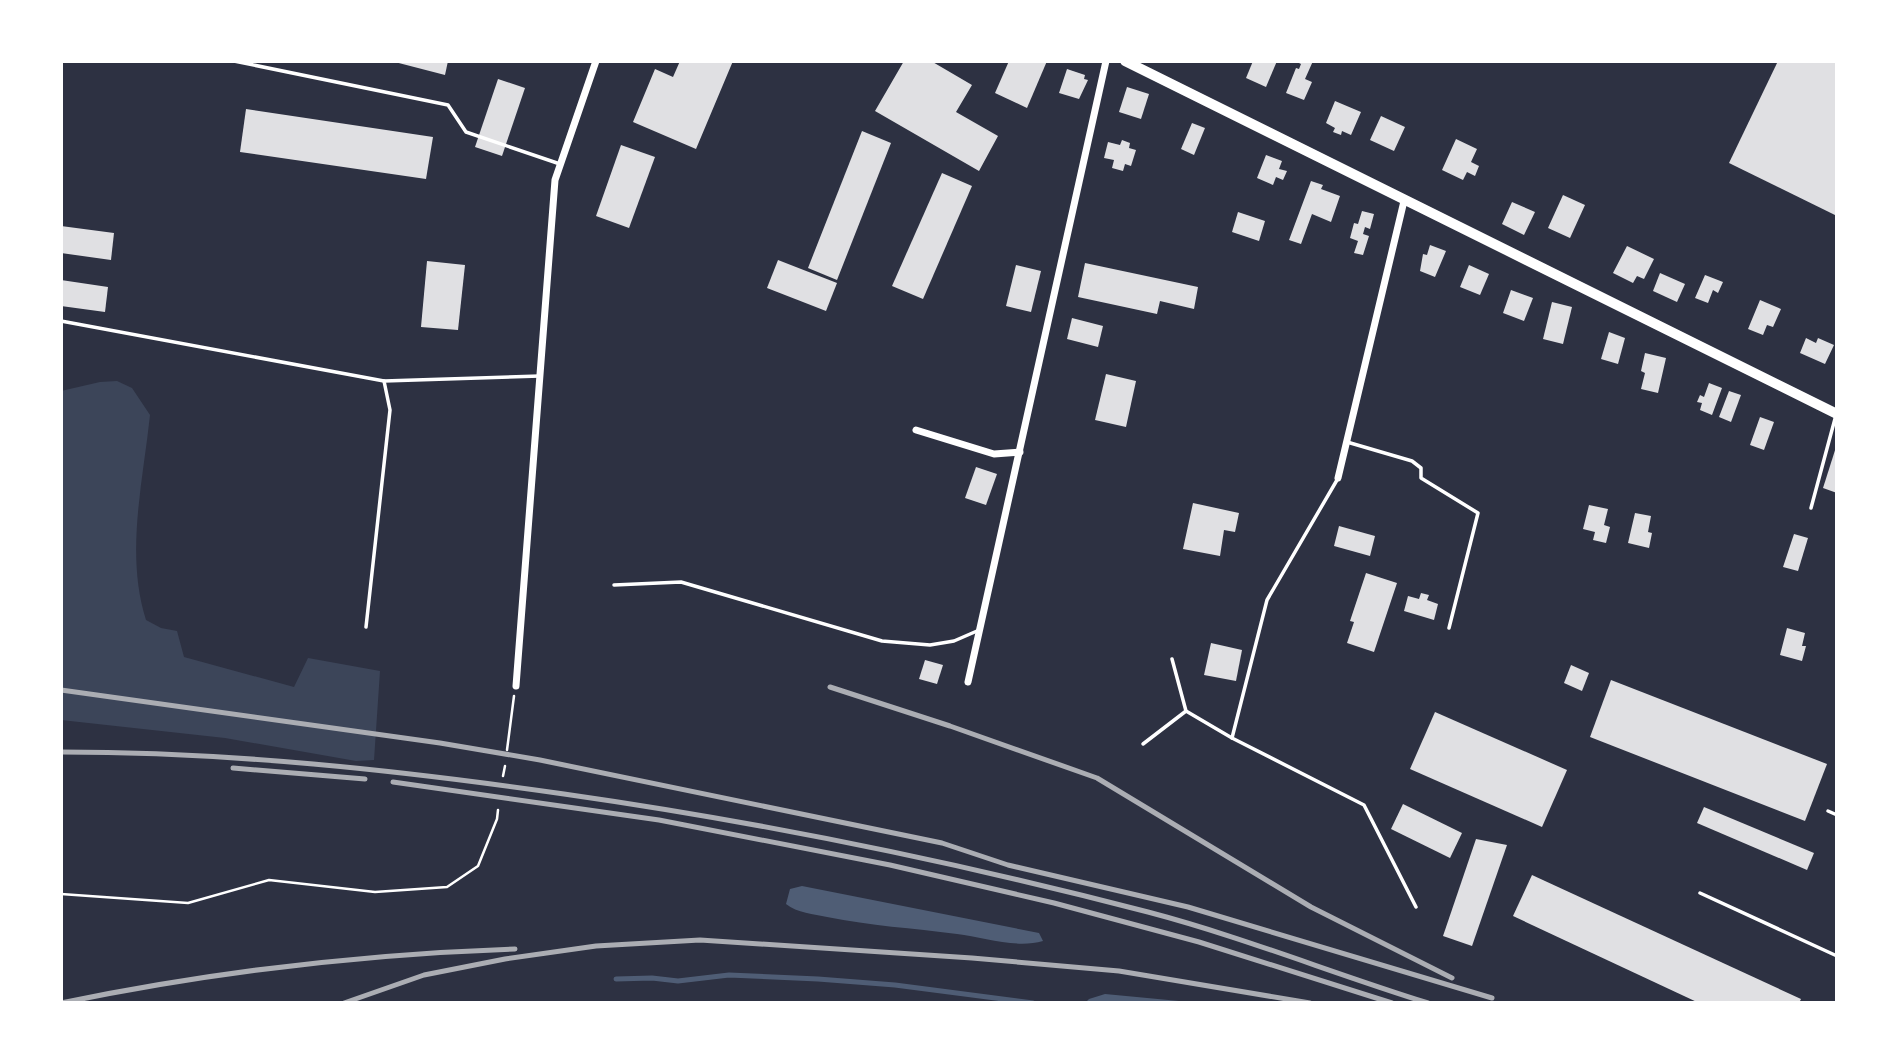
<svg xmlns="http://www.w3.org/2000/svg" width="1898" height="1064" font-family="'IBM Plex Sans',sans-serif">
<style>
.green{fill:#3c4559}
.water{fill:#4f5d75}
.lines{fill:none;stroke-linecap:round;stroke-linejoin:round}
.stream{stroke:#4f5d75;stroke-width:5}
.building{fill:#e0e0e3}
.path{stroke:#fff;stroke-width:2.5}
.service{stroke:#fff;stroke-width:3.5}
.minor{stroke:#fff;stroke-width:7}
.tertiary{stroke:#fff;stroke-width:10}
.rail{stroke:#abadb3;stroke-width:5}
</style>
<rect width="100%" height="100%" fill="#2d3142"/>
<path class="green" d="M117,381L132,388L150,415C143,482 125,554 146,620L161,628L177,631L184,657L294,687L308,658L380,671L374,760L356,761L225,738L61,720V391L100,382Z"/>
<g class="water">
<path d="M802,886L1039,933L1043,941C1016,949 983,937 957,934C912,928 871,926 827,917C814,914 797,913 786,904L790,889Z"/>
<path d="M1105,994L1200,1003H1085L1089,999Z"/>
</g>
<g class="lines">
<path class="stream" d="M616,979L652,978L678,981L729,975L818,979L895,985L1033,1003"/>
</g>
<g class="building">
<path d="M391,61H448L445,75Z"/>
<path d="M680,61H733L696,149L633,122L655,69L673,77Z"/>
<path d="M904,61H931L972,85L956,112L998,136L979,171L875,111Z"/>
<path d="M1009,61H1047L1027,108L995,93Z"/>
<path d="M1253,61H1277L1266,87L1246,78Z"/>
<path d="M1295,61H1313L1305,79L1312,82L1304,100L1286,93L1296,68L1299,69L1301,64Z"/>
<path d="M1778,61H1837V216L1729,163Z"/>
<path d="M1067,69L1085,75L1084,79L1088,80L1079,99L1059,93Z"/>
<path d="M498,79L525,88L502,156L475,147Z"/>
<path d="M1127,87L1149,94L1141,119L1119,112Z"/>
<path d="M1335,101L1361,112L1351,135L1342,131L1341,135L1333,132L1335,128L1326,123Z"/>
<path d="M246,109L433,137L426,179L240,152Z"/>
<path d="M1381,116L1405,127L1394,151L1370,140Z"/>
<path d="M1192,123L1205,128L1194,155L1181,149Z"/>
<path d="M862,131L891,143L837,280L808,268Z"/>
<path d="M1456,139L1477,149L1471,162L1479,166L1475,176L1467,172L1463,180L1442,170Z"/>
<path d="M1122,140L1130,143L1129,148L1136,150L1131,166L1125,164L1123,171L1112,168L1114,160L1104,158L1108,142L1120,145Z"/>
<path d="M621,145L655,157L629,228L596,216Z"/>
<path d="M1266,155L1282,161L1279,169L1287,171L1283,180L1276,177L1273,185L1257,178Z"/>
<path d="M942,173L972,186L923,299L892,286Z"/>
<path d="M1311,181L1323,185L1321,189L1340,196L1331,222L1312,214L1301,244L1289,240Z"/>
<path d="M1563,195L1585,205L1570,238L1548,228Z"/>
<path d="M1512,202L1535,212L1524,235L1502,224Z"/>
<path d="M1362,211L1374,214L1370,229L1365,227L1363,234L1369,236L1363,255L1354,253L1358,241L1350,238L1354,223L1358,224Z"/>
<path d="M1238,212L1265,221L1259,241L1232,232Z"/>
<path d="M61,226L114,233L111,260L61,253Z"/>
<path d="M1430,245L1446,251L1435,277L1420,271L1423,254L1427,255Z"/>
<path d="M1627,246L1654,259L1644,279L1637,276L1633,283L1613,273Z"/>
<path d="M778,260L837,283L826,311L767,288Z"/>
<path d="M427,261L465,265L458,330L421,327Z"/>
<path d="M1085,263L1198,287L1194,309L1160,301L1157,314L1078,297Z"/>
<path d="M1016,265L1041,271L1031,312L1006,306Z"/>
<path d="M1469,265L1489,274L1480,295L1460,287Z"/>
<path d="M1660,273L1685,284L1677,302L1653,291Z"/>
<path d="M1705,275L1723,282L1718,293L1713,290L1708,303L1695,298Z"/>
<path d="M61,280L108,287L105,312L61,306Z"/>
<path d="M1511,290L1533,298L1524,321L1503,313Z"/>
<path d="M1760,300L1781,309L1773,327L1767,325L1763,335L1748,329Z"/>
<path d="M1552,302L1572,307L1563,344L1543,339Z"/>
<path d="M1072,318L1103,326L1098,347L1067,339Z"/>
<path d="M1609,332L1625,338L1618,364L1601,359Z"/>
<path d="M1806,338L1816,343L1818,338L1834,345L1825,364L1800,353Z"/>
<path d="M1645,353L1666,358L1658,393L1641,389L1645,373L1641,371Z"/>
<path d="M1106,374L1136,381L1126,427L1095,420Z"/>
<path d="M1709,383L1722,388L1712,415L1700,410L1702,403L1697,402L1700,395L1704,397Z"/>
<path d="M1729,391L1741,395L1731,422L1719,417Z"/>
<path d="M1760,417L1774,422L1764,450L1750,445Z"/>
<path d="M1837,444V493L1823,488Z"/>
<path d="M976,467L997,474L986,505L965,498Z"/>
<path d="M1193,503L1239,513L1235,532L1224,530L1220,556L1183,549Z"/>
<path d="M1589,505L1608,509L1604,525L1610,527L1606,543L1593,540L1595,532L1583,529Z"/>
<path d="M1635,513L1651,516L1648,532L1652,533L1649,548L1628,543Z"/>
<path d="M1339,526L1375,536L1370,556L1334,546Z"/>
<path d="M1794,534L1808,538L1798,571L1783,567Z"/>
<path d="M1366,573L1397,583L1374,652L1347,643L1354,622L1350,621Z"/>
<path d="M1421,593L1429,595L1427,600L1438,604L1434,620L1404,611L1408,596L1419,599Z"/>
<path d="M1787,628L1805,633L1802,646H1806L1802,661L1780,655Z"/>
<path d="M1211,643L1242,650L1236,681L1204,675Z"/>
<path d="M925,660L943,665L937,684L919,679Z"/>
<path d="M1571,665L1589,673L1582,691L1564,683Z"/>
<path d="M1611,680L1827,764L1805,821L1590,737Z"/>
<path d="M1435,712L1567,770L1542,827L1410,769Z"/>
<path d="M1403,804L1462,833L1450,858L1391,829Z"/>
<path d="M1704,807L1814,853L1807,870L1697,823Z"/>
<path d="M1476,839L1507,845L1472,946L1443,936Z"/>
<path d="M1532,875L1801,999L1799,1003H1699L1513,916Z"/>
</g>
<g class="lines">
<g class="path">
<path d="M507,750L514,696"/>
<path d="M503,776L505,766"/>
<path d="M61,894L188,903L269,880L375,892L447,887L478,866L497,819L498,810"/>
</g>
<g class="service">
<path d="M234,61L448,105L466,132L560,164"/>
<path d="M61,321L384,381"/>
<path d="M1347,442L1412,461L1421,468V478L1478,513L1449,628"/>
<path d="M1811,508L1836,415"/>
<path d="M614,585L681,582L882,641L930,645L954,641L977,631"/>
<path d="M366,627L390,410L384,381L540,376"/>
<path d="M1172,659L1186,711L1232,738L1364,805L1416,907"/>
<path d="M1232,738L1267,600L1337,480"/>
<path d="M1143,744L1186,711"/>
<path d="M1828,811L1837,815"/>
<path d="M1700,893L1837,956"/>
</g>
<g class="minor">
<path d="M916,430L994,454L1020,452"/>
<path d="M1338,478L1404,201"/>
<path d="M968,682L1106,61"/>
<path d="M516,686L555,180L596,61"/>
</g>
<path class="tertiary" d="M1125,61L1837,414"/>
<g class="rail">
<path d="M830,687L950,726L1097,778L1311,907L1452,978"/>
<path d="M61,690L440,743L540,760L942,843L1008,865L1188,907L1492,998"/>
<path d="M61,752C230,752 397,770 564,794C760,822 956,862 1148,912C1243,937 1334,974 1428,1003"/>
<path d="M233,768L365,779"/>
<path d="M393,782L659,820L890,865L1054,903L1199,942L1392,1003"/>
<path d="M61,1003C211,972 363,954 515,949"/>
<path d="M344,1003L424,975L505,959L596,946L700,940L972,958L1119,971L1310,1003"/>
</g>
</g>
<rect width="1898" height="1064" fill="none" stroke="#ffffff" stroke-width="126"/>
</svg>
